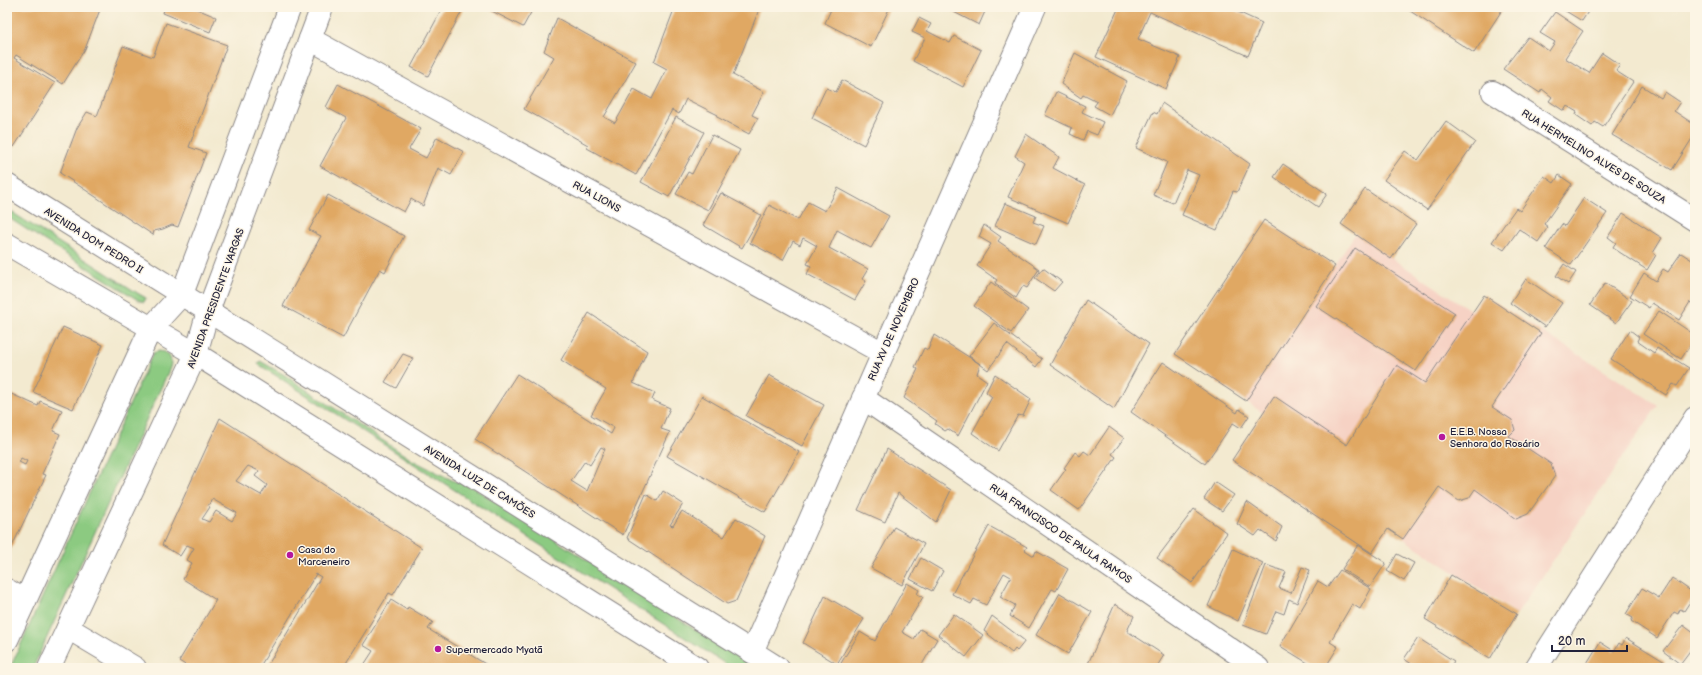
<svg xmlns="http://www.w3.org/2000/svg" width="1702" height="675" font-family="'Balsamiq Sans',sans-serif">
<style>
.built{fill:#f6d2c4}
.green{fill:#8cca81;stroke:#57765e}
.building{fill:#e0a863;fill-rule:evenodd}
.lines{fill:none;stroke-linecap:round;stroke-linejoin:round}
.street-casing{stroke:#8a8686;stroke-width:24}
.secondary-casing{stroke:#8a8686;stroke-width:24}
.primary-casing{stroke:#8a8686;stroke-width:24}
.street{stroke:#fff;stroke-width:22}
.secondary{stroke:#fff;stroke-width:22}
.primary{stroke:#fff;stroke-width:22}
.poi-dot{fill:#b5179e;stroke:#fcf5e5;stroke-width:1.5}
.labels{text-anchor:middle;stroke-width:3;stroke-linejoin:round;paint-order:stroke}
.street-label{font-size:10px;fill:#22223b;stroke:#fcf5e5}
.poi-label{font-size:10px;fill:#22223b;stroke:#fcf5e5;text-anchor:start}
</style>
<rect width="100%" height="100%" fill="#fcf5e5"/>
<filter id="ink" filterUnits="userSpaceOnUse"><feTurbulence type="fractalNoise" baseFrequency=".025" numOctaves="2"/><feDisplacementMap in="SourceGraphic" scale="8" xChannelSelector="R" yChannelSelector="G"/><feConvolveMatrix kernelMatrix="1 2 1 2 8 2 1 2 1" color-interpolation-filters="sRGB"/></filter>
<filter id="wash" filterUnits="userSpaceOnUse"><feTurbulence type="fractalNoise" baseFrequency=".012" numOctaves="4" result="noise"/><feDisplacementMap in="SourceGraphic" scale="16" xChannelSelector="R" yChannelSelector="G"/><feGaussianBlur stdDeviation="0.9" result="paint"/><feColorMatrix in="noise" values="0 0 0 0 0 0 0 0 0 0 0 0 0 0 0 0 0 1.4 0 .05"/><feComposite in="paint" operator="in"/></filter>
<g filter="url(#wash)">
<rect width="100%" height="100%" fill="#f3ead0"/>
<path class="built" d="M1264,220L1335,266L1355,234L1472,311L1484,295L1658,405L1517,614L1389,529L1372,553L1232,460L1263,413L1175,354Z"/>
<g class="green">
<path d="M7,209L139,294L146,298L144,302L138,300L7,217Z"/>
<path d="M159,351C169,352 173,358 170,368L33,668H10L153,353Z"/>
<path d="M260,361L283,374L412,460L454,481L474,488L755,668H732L258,364Z"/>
</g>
<g id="blocks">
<g class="building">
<path d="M7,7H101L85,49L63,84L16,55L14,58L55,83L14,147L7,143Z"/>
<path d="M165,7H192L216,17L210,32L163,13Z"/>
<path d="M443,7H464L428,76L411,67Z"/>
<path d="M484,7H534L523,27Z"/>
<path d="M675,7H760L733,75L764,92L752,115L758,118L749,134L717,117L718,115L686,99L679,114L672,110L636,175L587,148L588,145L524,109L554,57L544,51L557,18L636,62L604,117L615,123L634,89L652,99L667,69L654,62Z"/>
<path d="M832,7H890L871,47L825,23Z"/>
<path d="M944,7H987L979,25Z"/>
<path d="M1119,7H1227L1262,23L1248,56L1150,12L1138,39L1180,57L1166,89L1096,57Z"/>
<path d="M1409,7H1504L1474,53L1407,9Z"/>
<path d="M1559,7H1591L1582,21Z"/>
<path d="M1555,12L1583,31L1565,58L1589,73L1602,53L1620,65L1616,71L1633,82L1603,127L1595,122L1592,126L1576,115L1577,112L1567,106L1564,111L1549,101L1552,97L1542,89L1540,93L1503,69L1528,37L1549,51L1555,42L1540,33Z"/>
<path d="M919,18L931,24L927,31L950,43L954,36L981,50L963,87L913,61L925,38L912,32Z"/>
<path d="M166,23L227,45L189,147L206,153L178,227L172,225L163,229L154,231L153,235L60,173L77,128L87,112L97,116L123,46L153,57Z"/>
<path d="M1075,53L1127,81L1110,115L1094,106L1097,102L1083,95L1081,98L1061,84Z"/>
<path d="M842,80L884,103L864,145L812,118L826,88L836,92Z"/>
<path d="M338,84L421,129L409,149L426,158L437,137L464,152L451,175L438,168L423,206L411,199L404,212L320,166L346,118L326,107Z"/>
<path d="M1642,86L1661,98L1665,92L1680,102L1674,111L1695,125V134L1672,170L1612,135Z"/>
<path d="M1056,92L1085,106L1082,112L1103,122L1097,135L1087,131L1083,140L1070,134L1072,128L1045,115Z"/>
<path d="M1162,103L1250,164L1237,192L1233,191L1217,230L1182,215L1199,175L1187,170L1173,203L1153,195L1167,162L1136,148L1153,112L1157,114Z"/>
<path d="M676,117L704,132L669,197L641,182Z"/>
<path d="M1446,121L1475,142L1427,210L1384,180L1405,151L1418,160Z"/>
<path d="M1026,134L1059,157L1053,168L1085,185L1068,223L1008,197L1024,162L1015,156Z"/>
<path d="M712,135L740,150L708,210L676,194L688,172L692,174Z"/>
<path d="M1283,164L1327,194L1318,207L1274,177Z"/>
<path d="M1559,175L1572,184L1544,224L1548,227L1538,242L1519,229L1504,250L1492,242L1516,208L1520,211L1544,176L1554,183Z"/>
<path d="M838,188L889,216L871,248L837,230L829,248L868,269L862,279L866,281L855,300L807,274L811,266L807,264L817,246L803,238L800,245L793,241L783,260L750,243L769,205L798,220L808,202L825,211Z"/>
<path d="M1365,189L1416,224L1391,259L1341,224Z"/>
<path d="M721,193L761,215L742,248L703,225Z"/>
<path d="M328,195L404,236L385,272L380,269L343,338L283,306L321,236L309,230Z"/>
<path d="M1584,198L1607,213L1571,265L1546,248L1562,224L1565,226Z"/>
<path d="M1005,203L1036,216L1033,222L1044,226L1036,244L995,226Z"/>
<path d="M1623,213L1662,238L1653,253L1656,255L1647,270L1613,248L1616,243L1608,237Z"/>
<path d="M1264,220L1335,266L1246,401L1175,354Z"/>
<path d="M984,225L1001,237L998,241L1039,269L1027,288L1023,286L1016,298L995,283L997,280L977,266L991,244L979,237Z"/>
<path d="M1355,248L1455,313L1416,371L1316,306Z"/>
<path d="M1681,253L1695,262V306L1690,302L1679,320L1652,303L1649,308L1630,296L1644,273L1656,281L1663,269L1668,272Z"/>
<path d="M1564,264L1576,272L1568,284L1556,276Z"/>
<path d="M1043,268L1062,282L1054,291L1035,278Z"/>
<path d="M1526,279L1562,303L1545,327L1510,303Z"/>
<path d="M991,282L1028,310L1011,333L974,306Z"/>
<path d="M1605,283L1632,301L1616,323L1590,305Z"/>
<path d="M1484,295L1541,333L1492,407L1512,420L1515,430L1509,436L1551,464L1555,476L1528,514L1516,519L1475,489L1469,498L1459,501L1439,487L1403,539L1388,529L1372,553L1232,460L1274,396L1347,445L1397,365L1425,383Z"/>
<path d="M1086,300L1149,344L1114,409L1050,365Z"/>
<path d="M1659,311L1695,335V338L1681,359L1643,334Z"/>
<path d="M589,313L647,351L633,383L655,393L652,400L670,408L661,429L670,432L623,535L475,439L517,374L611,434L614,428L591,415L606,389L561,360ZM601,447L605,449L587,491L571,481L585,461L590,465Z"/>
<path d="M994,323L1042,359L1036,367L1007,344L988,370L969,356Z"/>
<path d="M63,327L103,345L73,409L33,392Z"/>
<path d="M1630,330L1639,337L1637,341L1654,353L1657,348L1689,368L1677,386L1673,384L1666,395L1611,359Z"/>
<path d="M934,335L980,364L977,374L987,381L958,436L948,429L945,431L935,424L937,421L904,398L918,369L915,367L924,348L928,350Z"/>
<path d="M403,354L413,358L396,388L385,382Z"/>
<path d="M1163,362L1237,413L1239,409L1249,416L1241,428L1233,423L1205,464L1131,412Z"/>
<path d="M995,374L1031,399L1023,416L1018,415L998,451L972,433L992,397L986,392Z"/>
<path d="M769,375L824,405L802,446L746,416Z"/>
<path d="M7,392L38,406L40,401L62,410L53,431L60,434L42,474L46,475L7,557ZM21,458L27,461L25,465L19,462Z"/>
<path d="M702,396L799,452L765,512L667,456Z"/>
<path d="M220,418L422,548L393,595L389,593L343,668H266L321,577L316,574L259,668H190L179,661L216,600L183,579L192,563L187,560L194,548L187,545L180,556L162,545ZM248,466L259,471L255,476L267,485L261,495L236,481ZM212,499L237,513L232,521L216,511L209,522L202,519L210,507L208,506Z"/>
<path d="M1109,427L1124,438L1112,454L1116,457L1079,510L1051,490L1066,469L1064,468L1075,452L1080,456L1084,451L1090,455Z"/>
<path d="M887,449L951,490L936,522L898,493L885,522L858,510Z"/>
<path d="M1215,482L1234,495L1222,511L1204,499Z"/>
<path d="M663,491L683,504L670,525L673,526L682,511L724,537L736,518L765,536L736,601L727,604L627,538L646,494L657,501Z"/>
<path d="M1247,502L1282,527L1276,541L1260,530L1255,536L1237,524Z"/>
<path d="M1194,509L1227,533L1192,583L1157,558Z"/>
<path d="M989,526L1027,547L1025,550L1034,556L1036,551L1068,569L1056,591L1052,589L1029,628L1010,616L1015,605L1000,597L1011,577L1004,573L986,605L974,599L971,604L952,594Z"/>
<path d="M894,527L924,544L902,585L871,568Z"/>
<path d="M1358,545L1386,563L1370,587L1342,569Z"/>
<path d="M1233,549L1263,563L1238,621L1208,606Z"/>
<path d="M1397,554L1414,563L1404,581L1387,571Z"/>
<path d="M921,558L943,571L932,591L910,579Z"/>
<path d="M1266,565L1286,572L1279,588L1291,593L1302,567L1310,570L1297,603L1289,599L1284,614L1276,611L1266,634L1243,625Z"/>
<path d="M1340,570L1371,589L1360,609L1352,604L1330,642L1338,647L1325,668H1316L1280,646L1318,581L1328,587Z"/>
<path d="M1451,575L1517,614L1490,659L1425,619Z"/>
<path d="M1672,578L1695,594L1684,611L1680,609L1678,614L1674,612L1657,638L1631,621L1633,618L1626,614L1642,588L1659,598Z"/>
<path d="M907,583L919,590L917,594L923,597L902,632L914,639L920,629L937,639L920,668H838L860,632L875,641Z"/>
<path d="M1060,593L1092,612L1068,654L1036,635Z"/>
<path d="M825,596L864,619L837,664L803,643Z"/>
<path d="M391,600L407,610L408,607L433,622L428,629L492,668H362L373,651L363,645Z"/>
<path d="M1115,604L1134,616L1127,631L1164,655L1156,668H1086Z"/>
<path d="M954,614L983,635L966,657L938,635Z"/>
<path d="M992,616L1025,641L1017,651L1015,649L1012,653L984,631Z"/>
<path d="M1683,625L1695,634V644L1680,664L1663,651Z"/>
<path d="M1418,638L1454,661L1450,668H1418L1404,659Z"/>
<path d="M1626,638L1665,662L1661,668H1584L1600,642L1614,651L1619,643L1622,645Z"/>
</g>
</g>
</g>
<g filter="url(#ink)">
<use href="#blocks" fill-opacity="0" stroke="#8a8686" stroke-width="1"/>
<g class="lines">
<g class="street-casing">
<g id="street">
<path d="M310,39L883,353"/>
<path d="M1493,92L1695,220"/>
<path d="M863,398L1258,668"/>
<path d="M7,590L25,601"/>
<path d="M68,628L135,668"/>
<path d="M1536,668L1695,418"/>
</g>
</g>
<g class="secondary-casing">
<path id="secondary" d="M752,652L1035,7"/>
</g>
<g class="primary-casing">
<g id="primary">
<path d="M7,185L778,668"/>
<path d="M7,244L196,354L697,668"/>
<path d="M7,640L151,328L182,294L290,7"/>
<path d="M49,668L196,354L208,311L322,7"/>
</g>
</g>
<use href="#street" class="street"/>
<use href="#secondary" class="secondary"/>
<use href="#primary" class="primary"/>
</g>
</g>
<g class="poi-dot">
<circle cx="1442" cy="437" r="4"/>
<circle cx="290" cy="555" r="4"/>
<circle cx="438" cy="649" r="4"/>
</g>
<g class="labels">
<g class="street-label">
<text transform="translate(1594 156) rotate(32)" y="4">RUA HERMELINO ALVES DE SOUZA</text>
<text transform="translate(597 196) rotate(29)" y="4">RUA LIONS</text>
<text transform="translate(94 240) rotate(32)" y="4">AVENIDA DOM PEDRO II</text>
<text transform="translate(215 298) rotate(-70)" y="4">AVENIDA PRESIDENTE VARGAS</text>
<text transform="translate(893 329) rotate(-66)" y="4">RUA XV DE NOVEMBRO</text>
<text transform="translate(480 481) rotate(32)" y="4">AVENIDA LUIZ DE CAMÕES</text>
<text transform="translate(1061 533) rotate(34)" y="4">RUA FRANCISCO DE PAULA RAMOS</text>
</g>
<g class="poi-label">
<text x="1450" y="435">E.E.B. Nossa<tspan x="1450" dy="12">Senhora do Rosário</tspan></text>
<text x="298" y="553">Casa do<tspan x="298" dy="12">Marceneiro</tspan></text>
<text x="446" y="653">Supermercado Myatã</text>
</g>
</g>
<rect width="1702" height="675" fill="none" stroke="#fcf5e5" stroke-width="24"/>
<path d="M1552 645v6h75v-6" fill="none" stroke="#22223b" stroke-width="2"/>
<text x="1558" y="645" font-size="12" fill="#22223b" stroke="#fcf5e5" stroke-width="3" paint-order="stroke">20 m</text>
</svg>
